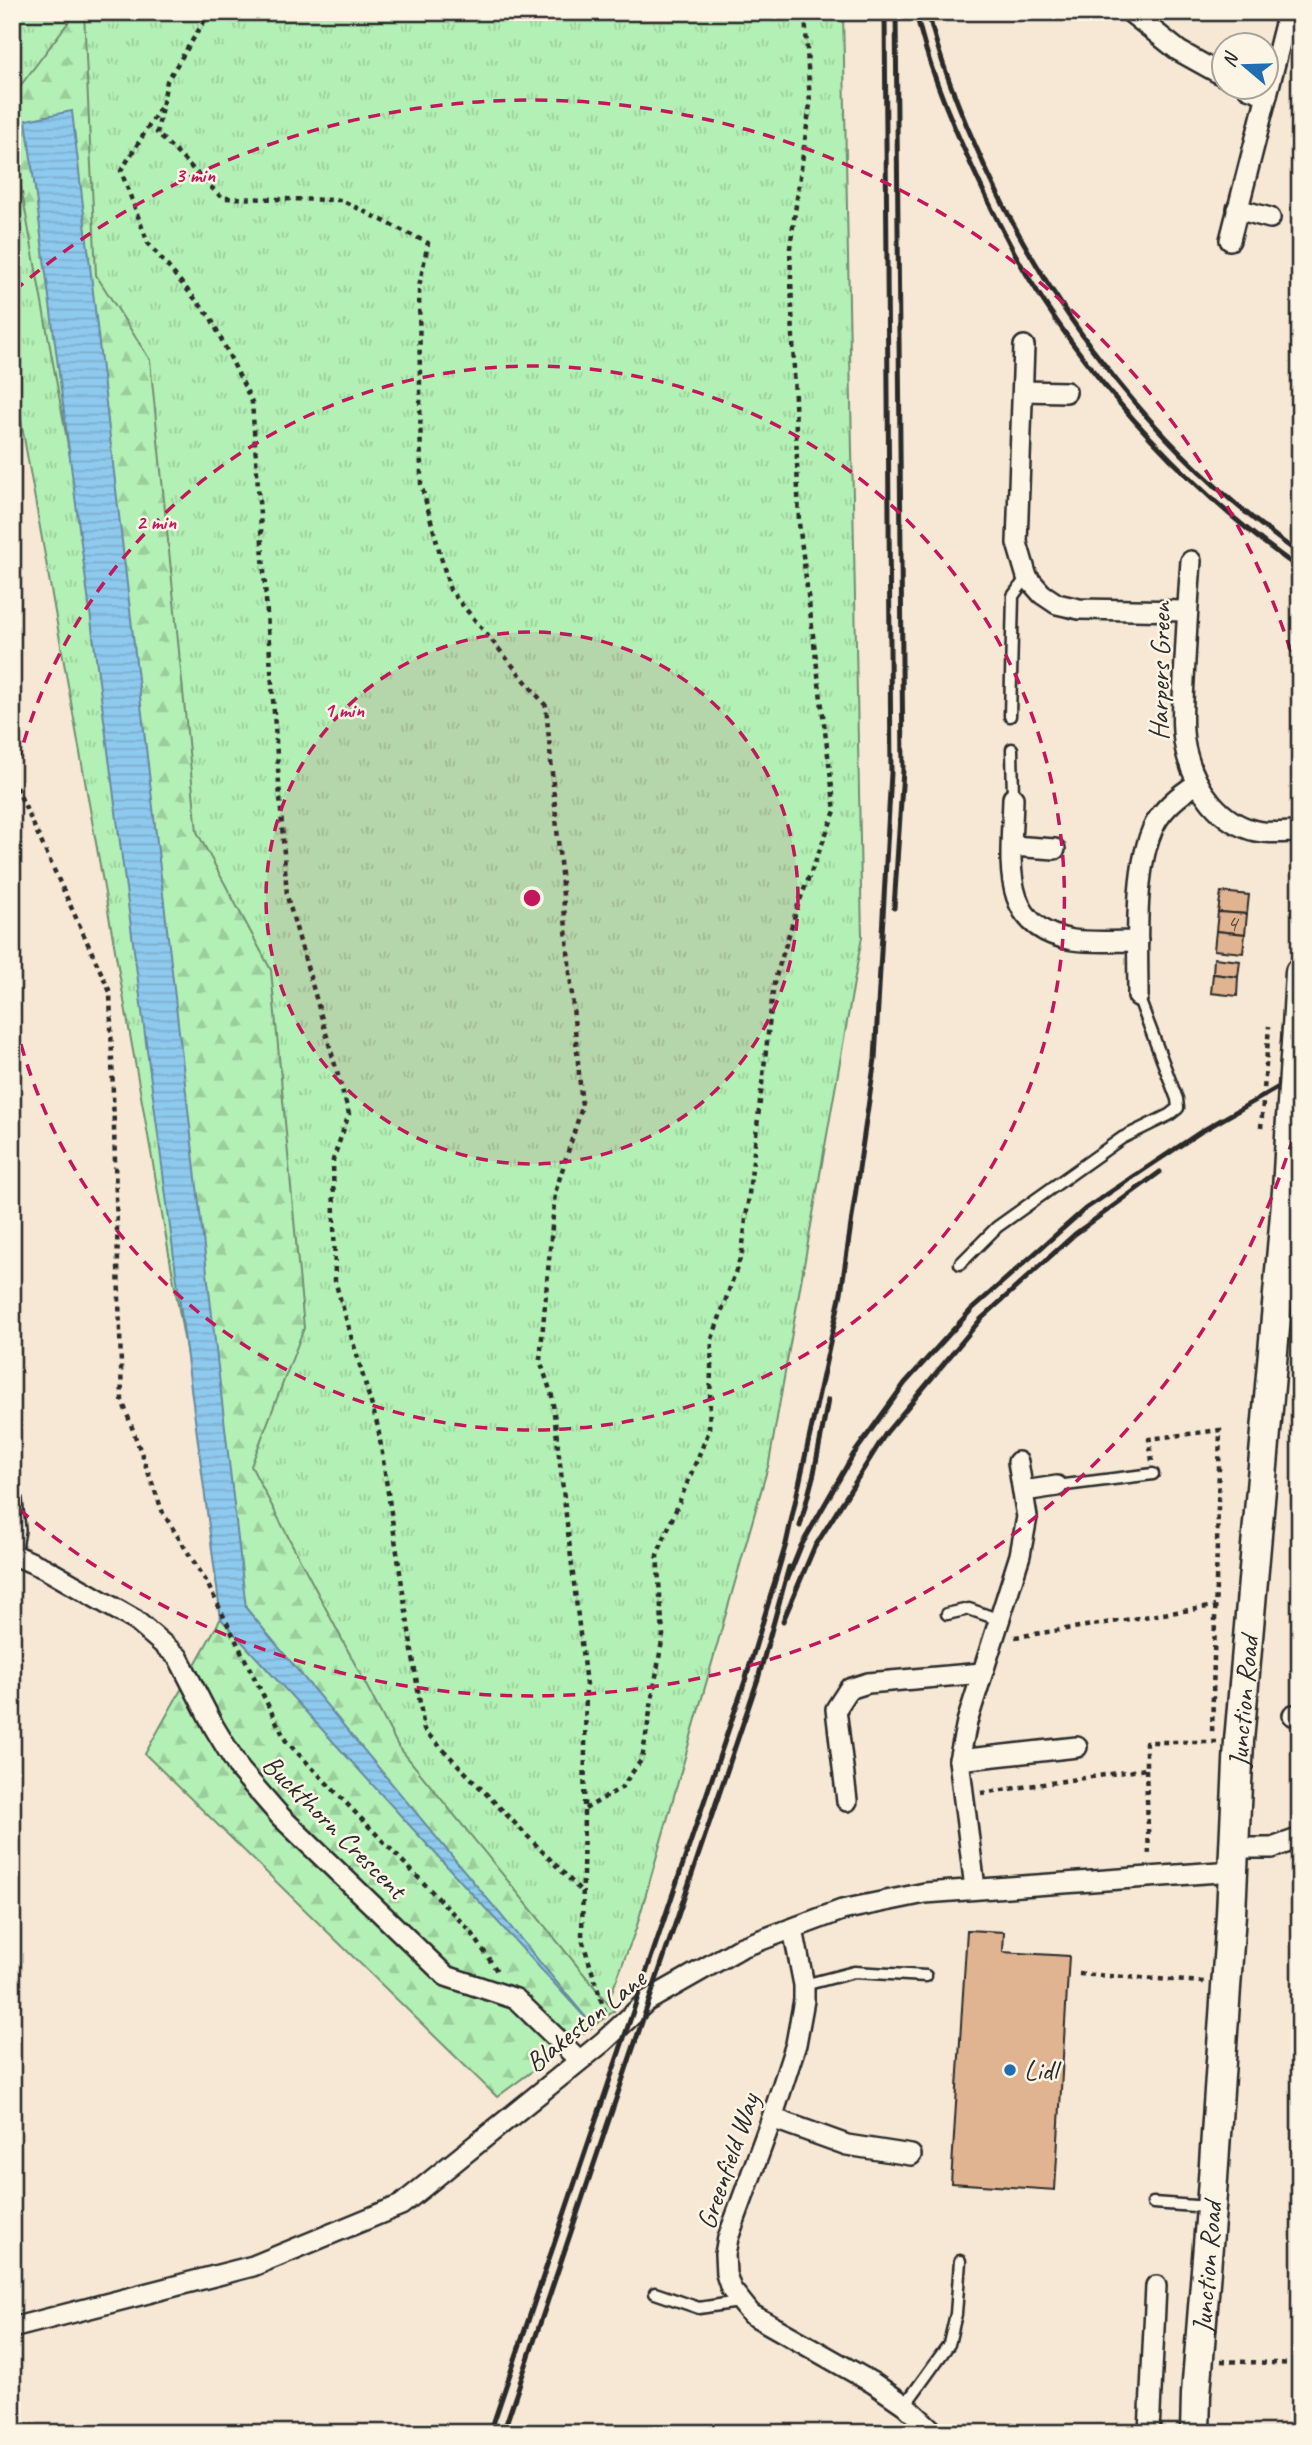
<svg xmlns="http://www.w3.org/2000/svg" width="1312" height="2445" font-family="Caveat,sans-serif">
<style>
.grass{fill:url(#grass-tufts);stroke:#6f8e70;stroke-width:2}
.forest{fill:url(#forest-firs);stroke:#6f8e70;stroke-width:2}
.water{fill:url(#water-rules);stroke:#668aa0;stroke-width:2}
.building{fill:#e0b490;stroke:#2b2b2b;stroke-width:2}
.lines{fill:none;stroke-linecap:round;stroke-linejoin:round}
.service-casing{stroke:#2b2b2b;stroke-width:15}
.minor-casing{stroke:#2b2b2b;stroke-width:24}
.secondary-casing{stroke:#2b2b2b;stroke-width:33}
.path{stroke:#2b2b2b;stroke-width:4.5;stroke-dasharray:5 5;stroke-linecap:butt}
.service{stroke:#fcf5e5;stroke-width:10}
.minor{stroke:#fcf5e5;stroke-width:19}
.secondary{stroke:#fcf5e5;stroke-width:28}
.rail{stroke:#2b2b2b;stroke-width:5}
.secondary-bridge-casing{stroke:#2b2b2b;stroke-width:33;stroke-linecap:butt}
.path-bridge{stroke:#2b2b2b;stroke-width:4.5;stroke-dasharray:5 5;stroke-linecap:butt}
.secondary-bridge{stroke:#fcf5e5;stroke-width:28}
.ring{fill:none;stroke:#c2185b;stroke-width:3.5;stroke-dasharray:12 9}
.poi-dot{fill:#1f6fb2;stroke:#fcf5e5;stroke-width:2.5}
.labels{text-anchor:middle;stroke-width:5;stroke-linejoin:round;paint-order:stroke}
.number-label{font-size:24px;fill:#584d44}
.street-label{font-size:28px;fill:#2b2b2b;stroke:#fcf5e5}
.poi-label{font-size:28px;fill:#2b2b2b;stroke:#fcf5e5;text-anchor:start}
.centre{fill:#c2185b;stroke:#fcf5e5;stroke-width:3.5}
.ring-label{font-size:21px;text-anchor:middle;font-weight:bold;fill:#c2185b;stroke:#fcf5e5;stroke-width:5;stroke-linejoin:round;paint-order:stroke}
</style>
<defs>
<pattern id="grass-tufts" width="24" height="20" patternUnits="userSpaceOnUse" patternTransform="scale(1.75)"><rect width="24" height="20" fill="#b3f0b5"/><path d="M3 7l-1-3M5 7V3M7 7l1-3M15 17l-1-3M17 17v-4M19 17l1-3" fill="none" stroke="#9ace9c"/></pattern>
<pattern id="forest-firs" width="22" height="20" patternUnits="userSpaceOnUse" patternTransform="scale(1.75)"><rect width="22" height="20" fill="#b3f0b5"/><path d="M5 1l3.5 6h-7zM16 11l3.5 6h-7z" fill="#9ace9c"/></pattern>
<pattern id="water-rules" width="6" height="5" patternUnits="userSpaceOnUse" patternTransform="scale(1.75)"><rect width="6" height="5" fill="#8ec9ee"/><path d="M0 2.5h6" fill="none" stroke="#7badcc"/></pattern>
</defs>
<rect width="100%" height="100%" fill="#f6e8d4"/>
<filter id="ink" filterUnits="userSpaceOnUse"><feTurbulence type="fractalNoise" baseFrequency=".0143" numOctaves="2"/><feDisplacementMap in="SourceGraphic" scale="14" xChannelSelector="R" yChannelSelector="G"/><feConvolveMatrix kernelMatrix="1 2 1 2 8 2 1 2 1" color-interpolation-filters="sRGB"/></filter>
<g filter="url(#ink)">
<path class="grass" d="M12,12H843L862,937L769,1463L636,1929L603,2015L233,1614L12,370Z"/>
<path class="forest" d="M76,12H84L96,275L150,360L197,832L271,970L304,1328L251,1466L398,1746L614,2011L497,2097L145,1754L221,1618L147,879L12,138V97Z"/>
<path class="water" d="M72,111L246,1608L593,2026L221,1619L26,120Z"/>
<g class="building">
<path d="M1221,892L1249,895L1247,914L1218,912Z"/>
<path d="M1218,912L1247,914L1245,934L1216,931Z"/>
<path d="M1216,931L1245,934L1243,953L1214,950Z"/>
<path d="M1214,958L1240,961L1238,977L1213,974Z"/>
<path d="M1213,974L1238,977L1237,996L1211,993Z"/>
<path d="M967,1930L1004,1932L1003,1952L1069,1956L1055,2190L951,2183Z"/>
</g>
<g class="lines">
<g class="service-casing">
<g id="service">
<path d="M1010,716L1013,596L1027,577"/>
<path d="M1012,749L1013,798"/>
<path d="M960,1264L997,1227L1122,1138L1169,1115L1178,1108L1177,1099L1138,996"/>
<path d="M1057,1486L1153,1474"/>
<path d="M947,1614L969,1609L1000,1620"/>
<path d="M804,1985L854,1972L926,1976"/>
<path d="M1153,2203L1209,2207"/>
<path d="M655,2293L699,2308L739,2302"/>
<path d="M905,2405L949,2344L956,2314L960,2261"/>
</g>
</g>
<g class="minor-casing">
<g id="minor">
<path d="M1130,12L1179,51L1224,76"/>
<path d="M1248,88L1267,95"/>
<path d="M1237,209L1270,218"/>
<path d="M1230,240L1288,12"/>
<path d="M1024,346L1017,543L1027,577L1042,594L1057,604L1079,609L1187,611"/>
<path d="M1023,391L1066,392"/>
<path d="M1191,561C1188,601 1186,640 1184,680C1183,704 1180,731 1187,755C1196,789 1220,823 1256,831C1270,834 1286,832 1300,832"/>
<path d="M1013,798C1012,856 996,928 1073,940C1094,943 1117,941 1138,941"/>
<path d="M1012,846L1055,849"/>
<path d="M1138,996C1138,948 1133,866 1155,824C1164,807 1182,793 1198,783"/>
<path d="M1024,1491L1057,1486"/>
<path d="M12,1500L15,1530L12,1547"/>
<path d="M12,1554L44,1568L135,1620L178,1657L214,1727L240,1770L281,1817L446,1976L516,1999L579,2060"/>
<path d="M1293,1715H1300"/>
<path d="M959,1760L1077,1747"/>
<path d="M847,1801L836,1709L849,1689L868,1683L982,1673"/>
<path d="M1233,1848H1272L1300,1838"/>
<path d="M975,1888L959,1760L967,1722L1020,1555L1027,1517L1018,1462"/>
<path d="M793,1929L804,1985V2000L796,2044L772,2118L728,2238L725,2254L726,2274L731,2289L751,2314L873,2383L905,2405L935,2433"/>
<path d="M772,2118L847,2145L911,2155"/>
<path d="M12,2328L253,2266L401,2205L603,2042L647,2001L742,1947L842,1910L925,1893L1233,1871"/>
<path d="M1149,2433L1156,2286"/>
<path d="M1299,2433L1300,2432"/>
</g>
</g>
<g class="secondary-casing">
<g id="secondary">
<path d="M1297,1028L1300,972"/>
<path id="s1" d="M1195,2433L1196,2394L1211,2208L1231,1914L1239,1741L1287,1191L1291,1118"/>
</g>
</g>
<g class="path">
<path d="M210,12L167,81L157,133L222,198L341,200L428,243L419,287L421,484L450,590L546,706L582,1107L555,1193L540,1360L552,1396L586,1685L582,1939L605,2013"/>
<path d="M160,108L121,171L148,243L211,318L252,402L287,896L349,1114L333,1160L335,1281L378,1427L424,1730L582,1892"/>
<path d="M12,778L110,992L122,1400L163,1513L206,1581L286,1741L472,1933L497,1971"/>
<path d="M1152,1461L1149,1439L1220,1430L1212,1734"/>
<path d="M1015,1637L1215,1606"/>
<path d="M1146,1769L1149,1857"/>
<path d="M981,1793L1146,1769V1742H1217"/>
<path d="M585,1809L621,1788L642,1759L663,1635L657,1555L709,1431L712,1339L742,1253L774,983L798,905L835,811L799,523L790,248L810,104L805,12"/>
<path d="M1079,1974L1204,1982"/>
<path d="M1221,2361L1300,2364"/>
</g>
<use href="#service" class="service"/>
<use href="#minor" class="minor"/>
<use href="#secondary" class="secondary"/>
<g class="rail">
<path d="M916,12C928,67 950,120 974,171C991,208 1009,245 1030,280C1099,392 1192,493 1300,569"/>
<path d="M928,12C941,66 962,117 985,167C1055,319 1162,457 1300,554"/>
<path d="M894,908L903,770L896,12"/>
<path d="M800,1526L814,1473L828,1400"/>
<path d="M788,1578L801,1546L853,1455L905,1383L972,1309L1085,1209L1202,1131L1300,1075"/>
<path d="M783,1621L814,1548L886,1433L981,1319L1075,1234L1160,1172"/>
<path d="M490,2433L746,1678L786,1544L841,1293L875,1059L891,773L885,12"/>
<path d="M503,2433L758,1679L789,1567"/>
</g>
<g class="secondary-bridge-casing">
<path id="secondary-bridge" d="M1291,1118L1297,1028"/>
</g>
<path class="path-bridge" d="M1261,1128L1269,1026"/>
<use href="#secondary-bridge" class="secondary-bridge"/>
</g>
</g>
<circle cx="532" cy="898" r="266" fill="#c2185b" fill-opacity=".12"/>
<g class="ring">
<circle cx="532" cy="898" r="266"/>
<path d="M13 783A532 532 0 1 1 13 1013"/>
<path d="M1299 1118A798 798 0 0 1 14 1505M14 291A798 798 0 0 1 1299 678"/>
</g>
<circle class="poi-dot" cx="1010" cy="2070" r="7"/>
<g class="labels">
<g class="number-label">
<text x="1232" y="931">4</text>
</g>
<g class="street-label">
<text transform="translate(1159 671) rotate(-89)" y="10">Harpers Green</text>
<text dy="10" stroke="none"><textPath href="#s1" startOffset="733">Junction Road</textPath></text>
<text transform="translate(335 1826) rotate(45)" y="10">Buckthorn Crescent</text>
<text transform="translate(585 2020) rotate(-39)" y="10">Blakeston Lane</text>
<text transform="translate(727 2161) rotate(-71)" y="10">Greenfield Way</text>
<text dy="10" stroke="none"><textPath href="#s1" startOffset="166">Junction Road</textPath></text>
</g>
<g class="poi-label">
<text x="1024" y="2080">Lidl</text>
</g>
</g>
<circle cx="532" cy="898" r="10" class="centre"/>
<g class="ring-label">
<text x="195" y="182">3 min</text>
<text x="156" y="529">2 min</text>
<text x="344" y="717">1 min</text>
</g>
<rect width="1312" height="2445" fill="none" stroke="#fcf5e5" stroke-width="42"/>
<rect x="21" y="21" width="1270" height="2403" fill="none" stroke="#2b2b2b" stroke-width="2.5" filter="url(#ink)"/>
<g transform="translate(1245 66) rotate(289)"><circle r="33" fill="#fcf5e5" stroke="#a8a49b" stroke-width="2"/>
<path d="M0-5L12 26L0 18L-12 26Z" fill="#1f6fb2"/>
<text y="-10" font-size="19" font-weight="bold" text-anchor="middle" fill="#2b2b2b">N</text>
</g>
</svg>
